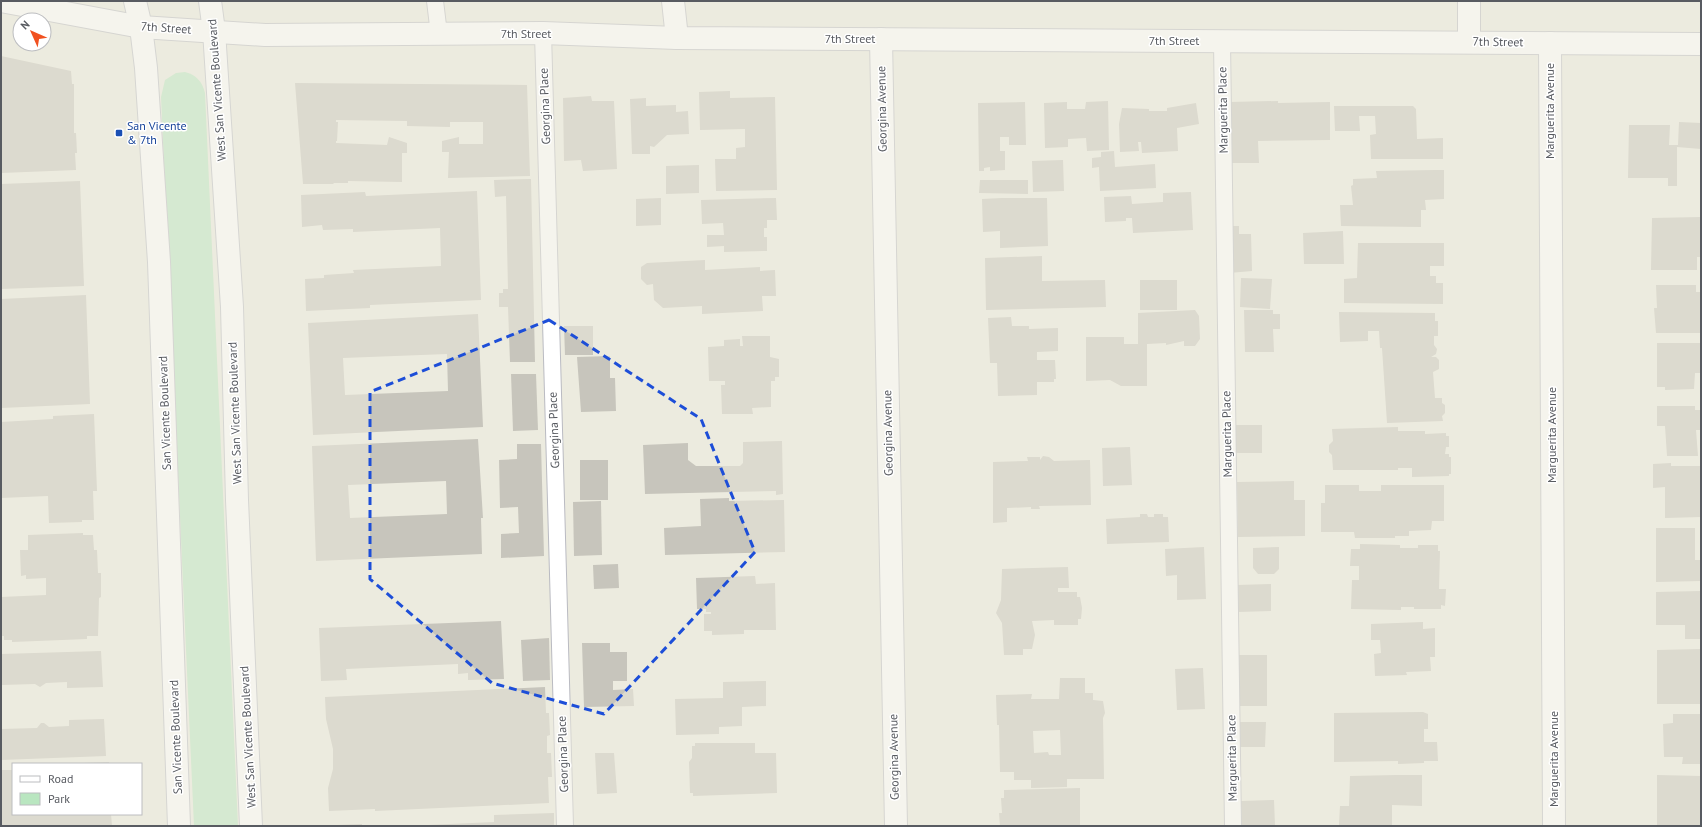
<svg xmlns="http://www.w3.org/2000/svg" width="1702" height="827" font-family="'PT Sans',sans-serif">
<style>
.green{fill:#b9e6c0}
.building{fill:#c7c5bc;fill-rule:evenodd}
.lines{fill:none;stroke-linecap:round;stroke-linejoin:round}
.service-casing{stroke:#babbc2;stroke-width:18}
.minor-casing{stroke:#babbc2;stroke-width:24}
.tertiary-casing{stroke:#babbc2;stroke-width:24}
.secondary-casing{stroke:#babcc4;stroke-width:24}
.service{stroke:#fff;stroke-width:16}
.minor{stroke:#fff;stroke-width:22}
.tertiary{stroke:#fff;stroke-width:22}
.secondary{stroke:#fff;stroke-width:22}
.marked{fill:none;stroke:#1d4ed8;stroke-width:3;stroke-dasharray:8 5;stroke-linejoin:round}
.transit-dot{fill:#1a4fb4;stroke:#fff;stroke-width:1.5}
.labels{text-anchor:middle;stroke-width:3;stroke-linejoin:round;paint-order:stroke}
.street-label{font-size:12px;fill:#585b61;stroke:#fff}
.transit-label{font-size:12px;fill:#164399;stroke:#fff;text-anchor:start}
</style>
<rect width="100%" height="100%" fill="#ecebdf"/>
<path class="green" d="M185,72C196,75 202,81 205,93L238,826H194L161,97L165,80L176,73Z"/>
<g class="building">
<path d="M1,56L71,71L72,84H74V133H76L77,153H75L76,170L1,173Z"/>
<path d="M295,83L527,85L530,176L448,178L449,152H442V141L459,137V144H483V122H450V127L407,126V121L336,120V122H338L337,141H336V143L387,145L389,137L407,143V153H402V182L348,181V183H333L334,184H303Z"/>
<path d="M730,91V98L775,97L777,190L716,191L715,159H736V148L745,147V129L700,130L699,92Z"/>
<path d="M591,96L592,101H614L617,169L583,171L581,160L564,161L563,98Z"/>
<path d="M646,98V106L676,105V112L688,111L689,134L667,135L654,147L650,146V154H632L630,99Z"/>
<path d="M1108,101L1109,150L1087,151L1086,138L1068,139V147L1045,148L1044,103L1067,102V109H1085L1086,102Z"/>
<path d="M1278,101V103L1330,102V140L1258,141L1259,163H1230L1229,102Z"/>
<path d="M1025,102L1026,145H1009V137H1000V151H1005V170L990,171V167L984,168V171H979L978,103Z"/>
<path d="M1196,103L1199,124L1177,128L1178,151L1142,153L1141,142H1138L1139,151L1120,152L1119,124L1122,108L1149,109V111H1167V108Z"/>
<path d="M1334,106H1413L1416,109L1417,139L1443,138V159H1371L1370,135L1376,134L1375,116H1359L1360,131H1335Z"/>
<path d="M1679,122L1701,123V149L1677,147V186H1668V178H1628L1629,125H1670L1669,145H1678Z"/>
<path d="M1114,151L1115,167L1155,164L1156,188L1100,191L1099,167L1092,168V158L1101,157V152Z"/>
<path d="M1063,160L1064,191L1033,192L1032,161Z"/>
<path d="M699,165V193L666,194V166Z"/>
<path d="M1435,170H1444V199L1425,200L1426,210H1421V227L1341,226L1340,205H1353L1351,186L1353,185V179L1377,178L1376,171Z"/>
<path d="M531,179L535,362H510L508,307H499V293H503V289H508L506,196L495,197L494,180Z"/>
<path d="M980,180H1028V194L979,193Z"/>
<path d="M80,181L84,286L1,289V184Z"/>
<path d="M477,191L481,300L370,305V308L306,311L305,279L324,278V275L354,273L353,270L441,266L440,228L353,232V229L323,230L322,225L302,227L301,195L365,192L366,196Z"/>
<path d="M1191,192L1193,230L1133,233L1132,218H1126V221L1105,222L1104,197L1131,196L1132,204L1163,202V193Z"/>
<path d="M661,198V225L636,226V199Z"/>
<path d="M776,198L777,220H767V228H764V237H767V251L724,252V246L707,247V235H724L723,223L702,224L701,200Z"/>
<path d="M1002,198H1047L1048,246L1000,248V231L983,232L982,199Z"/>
<path d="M1701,217V257H1697V270H1651L1652,218Z"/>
<path d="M1231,226H1239V234H1251L1252,271L1229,273Z"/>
<path d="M1343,231L1344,264H1304L1303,233Z"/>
<path d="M1358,243H1444V266H1430V276H1436V283H1443V304L1344,303V279L1357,278Z"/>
<path d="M1042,256V281L1105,280L1106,307L986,310L985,258Z"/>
<path d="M705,260V270L760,267V271L775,270L776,296H762L763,311L702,314V306L663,308L654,300L653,284L647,285L641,279V267L647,263Z"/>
<path d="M1241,278L1272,279L1270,309L1240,307Z"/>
<rect x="1140" y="280" width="37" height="30"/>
<path d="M1656,285H1696V292H1701V333H1656L1654,308H1657Z"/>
<path d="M86,295L90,404L1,408V299Z"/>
<path d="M1195,310L1199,316L1200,339L1195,346H1184V341L1166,345V343L1147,344V386H1121L1110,380L1086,381V337H1124V344H1138V313Z"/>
<path d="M1244,310H1273V314H1280V329H1273L1274,352H1245Z"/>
<path d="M1339,312L1435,313V321H1438V336H1434V345L1437,349L1436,354L1431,357H1436L1439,360V369L1433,372L1435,398H1442V403L1445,405V413L1442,416L1443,421L1387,423L1382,348H1380L1379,331H1368V341L1340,342Z"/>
<path d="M478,314L483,427L313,435L308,323ZM447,354L448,391L345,395L343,358Z"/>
<path d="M1011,317L1012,326H1029V329L1058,328V351L1037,352V360H1055L1056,379H1054V382H1037V395L998,396L997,363H990L988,318Z"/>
<path d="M564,326H593V355H565Z"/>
<path d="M742,336H770V357L779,359V377H775V381H771V407L752,408L753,414H722L721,385H725V381H709L708,347L724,346V340L740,339V346H743Z"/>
<path d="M1657,343H1701V373H1695L1694,389L1665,390V387H1657Z"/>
<path d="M610,356V378H615L616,411L581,412L577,357Z"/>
<path d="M511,374H536L538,430L513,431Z"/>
<path d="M1657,406H1695V410H1701V430H1696L1698,456H1667L1665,426H1657Z"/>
<path d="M94,414L97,491H93L94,520H82V522L49,523L48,496L1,498V422L53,419V416Z"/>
<rect x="1234" y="425" width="28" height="28"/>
<path d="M1398,427V431H1425V434L1446,433V436H1449V447H1446L1445,454H1449V457H1451V474H1449V476L1412,477V468H1398V470H1333L1332,455L1329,452V445L1333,441L1332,429Z"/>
<path d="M478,439L483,518H481L482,554L316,561L312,446ZM446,481L447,514L350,518L348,485Z"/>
<path d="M782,441L783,494L776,495V491L645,494L643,445L688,443V460L696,466H740L743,463V442Z"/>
<path d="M517,444H541L544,556L501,558V534L519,533L518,507L500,508L499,460L517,459Z"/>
<path d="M1130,447L1132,485L1103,486L1102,448Z"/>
<path d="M1043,456L1049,457L1054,461L1090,460L1091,505L1039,506L1040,509H1031V507L1007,508V522L993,523V462L1028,461L1027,457H1040V460Z"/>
<rect x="580" y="460" width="28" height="40"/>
<path d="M1671,463V466H1701V517L1665,518V487L1653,488V464Z"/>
<path d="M1294,481V500H1305V536L1238,537L1237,482Z"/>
<path d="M1325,485H1359V491H1381V485H1444V521H1432L1431,530L1409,531V536H1395V538H1355L1354,532H1321V503H1325Z"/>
<path d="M729,498V501L784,500L785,552L665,555L664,528L701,526L700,499Z"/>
<path d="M601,501L602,555L574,556L573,502Z"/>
<path d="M1140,514H1147L1148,517H1154V514H1163V517H1168L1169,542L1107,544L1106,519L1140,517Z"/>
<path d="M1656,528H1695V560H1701V581L1656,582Z"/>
<path d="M83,533V535H93L94,550H97L98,573H101V597L99,598L98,636H87V639L12,642V640H4V636H1V597L46,595V578L26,579V575L21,576L20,550H28V535Z"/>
<path d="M1360,544L1400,545V548H1418V545H1438V551H1440L1439,589H1446L1445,606L1441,605V609H1414V607H1401V610L1351,609L1352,580H1359V566H1350L1351,549H1360Z"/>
<path d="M1204,547L1206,599L1177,600V575L1166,576L1165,549Z"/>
<path d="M1279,547V569L1274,574H1258L1253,568V548Z"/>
<path d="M618,564L619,588L594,589L593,565Z"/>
<path d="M1068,567L1069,588H1058V592H1077V597H1080L1082,608L1081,619H1078V625H1054V620L1032,621L1035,635L1032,649H1023V655H1004L1002,623L996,613L1001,600L1002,569Z"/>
<path d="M755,576L756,584L775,583L776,630H744V634L712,635V631H704V614H711V612H706V609H697L696,578Z"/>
<path d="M1271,584V611L1238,612L1237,585Z"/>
<path d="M1701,591V639H1685V625H1656V592Z"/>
<path d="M501,621L504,679L468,680V673L458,674V664L346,669L347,680L321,681L319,628Z"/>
<path d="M1423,622V629L1435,628V657H1430L1431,671L1406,672L1407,675L1375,676L1374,654L1381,653L1380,640H1371V624Z"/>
<path d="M549,638L550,680L523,681L521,640Z"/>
<path d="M582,643H610V652H627V681H613V690L633,689L634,706L584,707Z"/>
<path d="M1701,649V704H1657V650Z"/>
<path d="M101,651L103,687L67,688V682L46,683L40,687L35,684L1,685V654Z"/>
<rect x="1236" y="655" width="31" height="51"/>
<path d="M1203,668L1205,709L1177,710L1175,669Z"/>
<path d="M1060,678H1085V693H1093V700L1103,701L1105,713L1103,718L1104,779H1067V787L1031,788V780H1014V772H1000L999,725H997L996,695L1032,694L1031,699H1059ZM1060,730L1061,755H1049L1048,752L1034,753L1033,731Z"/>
<path d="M766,681V706L742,707V726L719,727V734L676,735L675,699L723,698V682Z"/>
<path d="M545,687L546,713H549L550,735L547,736V753H551L552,777H548L549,803L375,811V809L329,811L328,788L333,769V749L326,719L325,697Z"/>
<path d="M1423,712L1428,714V729H1424V742H1437L1438,761H1424V763L1398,764V761L1334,762V713Z"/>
<path d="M1673,714H1701V764H1682L1683,757H1664L1663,724L1673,723Z"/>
<path d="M104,719L106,756L1,760V729L37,728L41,723H44L49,727L69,726V720Z"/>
<path d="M1240,722H1266L1265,747H1240Z"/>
<path d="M695,743H755V753H776L777,793L693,796V793H690L689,762L692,758V746H695Z"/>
<path d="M595,753H614L617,793L597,794Z"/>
<path d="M109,762V764H83V763Z"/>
<path d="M1,770H13V814H111L112,826H1Z"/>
<path d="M1397,775H1422V806L1392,805V825H1339L1340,806H1349L1350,776Z"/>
<path d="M1657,775L1701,776V826H1657Z"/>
<path d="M1080,788V826H1000L999,813H1002L1001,798H1004V790Z"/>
<path d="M1274,800L1275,826H1242L1241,801Z"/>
<path d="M554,813V826H406L494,822V815Z"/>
<path d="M362,824V826H337V825Z"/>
</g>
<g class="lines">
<g class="service-casing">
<g id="service">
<path d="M435,1L439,34"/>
<path d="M543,33L565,826"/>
<path d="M1222,42L1233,826"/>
</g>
</g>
<g class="minor-casing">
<g id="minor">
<path d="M673,1L677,38"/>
<path d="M141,27L265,35L543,33L677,38L1701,44"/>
<path d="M881,39L896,826"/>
<path d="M1469,42V1"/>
<path d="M1550,43L1554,826"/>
</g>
</g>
<g class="tertiary-casing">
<path id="tertiary" d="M1,1L141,27"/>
</g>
<g class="secondary-casing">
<g id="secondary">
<path d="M135,1L141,27L146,68L159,262L179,826"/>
<path d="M210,1L214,31L232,307L237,500L251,826"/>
</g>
</g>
<use href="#service" class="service"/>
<use href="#minor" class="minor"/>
<use href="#tertiary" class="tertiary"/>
<use href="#secondary" class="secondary"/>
</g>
<path d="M0 0H1702V827H0ZM549,320L701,419L755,552L604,714L492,683L370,579V392Z" fill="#ecebdf" fill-opacity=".55" fill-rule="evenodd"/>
<path class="marked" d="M549,320L701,419L755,552L604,714L492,683L370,579V392Z"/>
<rect class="transit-dot" x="115" y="129" width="8" height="8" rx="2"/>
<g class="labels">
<g class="street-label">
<text transform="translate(166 28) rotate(4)" y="4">7th Street</text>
<text x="526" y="38">7th Street</text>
<text x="850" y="43">7th Street</text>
<text x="1174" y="45">7th Street</text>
<text transform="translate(1498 42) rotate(1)" y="4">7th Street</text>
<text transform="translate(217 90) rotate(-94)" y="4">West San Vicente Boulevard</text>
<text transform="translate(545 106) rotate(-92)" y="4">Georgina Place</text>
<text transform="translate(882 109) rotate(-91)" y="4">Georgina Avenue</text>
<text transform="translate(1223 110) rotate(-91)" y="4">Marguerita Place</text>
<text transform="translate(1550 111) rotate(-90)" y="4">Marguerita Avenue</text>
<text transform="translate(165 413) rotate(-92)" y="4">San Vicente Boulevard</text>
<text transform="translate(235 413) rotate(-92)" y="4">West San Vicente Boulevard</text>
<text transform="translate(554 430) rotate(-92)" y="4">Georgina Place</text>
<text transform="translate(888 433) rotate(-91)" y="4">Georgina Avenue</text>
<text transform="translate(1227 434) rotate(-91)" y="4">Marguerita Place</text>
<text transform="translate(1552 435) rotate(-90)" y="4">Marguerita Avenue</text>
<text transform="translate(176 737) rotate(-92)" y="4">San Vicente Boulevard</text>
<text transform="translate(248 737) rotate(-93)" y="4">West San Vicente Boulevard</text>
<text transform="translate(563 754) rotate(-92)" y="4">Georgina Place</text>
<text transform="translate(894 757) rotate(-91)" y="4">Georgina Avenue</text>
<text transform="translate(1232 758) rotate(-91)" y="4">Marguerita Place</text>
<text transform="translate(1554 759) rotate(-90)" y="4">Marguerita Avenue</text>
</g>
<g class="transit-label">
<text x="127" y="130">San Vicente<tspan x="127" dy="14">&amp; 7th</tspan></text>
</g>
</g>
<rect width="1702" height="827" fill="none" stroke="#585b61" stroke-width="4"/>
<rect x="12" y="763" width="130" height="52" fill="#ffffff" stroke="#bcbdc0"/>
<rect x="20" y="776" width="20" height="6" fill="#ffffff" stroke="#bcbdc0"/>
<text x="48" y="783" font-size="12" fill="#585b61">Road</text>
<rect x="20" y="793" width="20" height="12" fill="#b9e6c0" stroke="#bcbdc0"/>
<text x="48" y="803" font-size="12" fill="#585b61">Park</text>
<g transform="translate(32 32) rotate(315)"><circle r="19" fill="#ffffff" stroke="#bcbdc0"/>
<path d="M0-3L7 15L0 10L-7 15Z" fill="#f15120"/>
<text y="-6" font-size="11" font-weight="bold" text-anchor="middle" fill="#585b61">N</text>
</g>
</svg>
